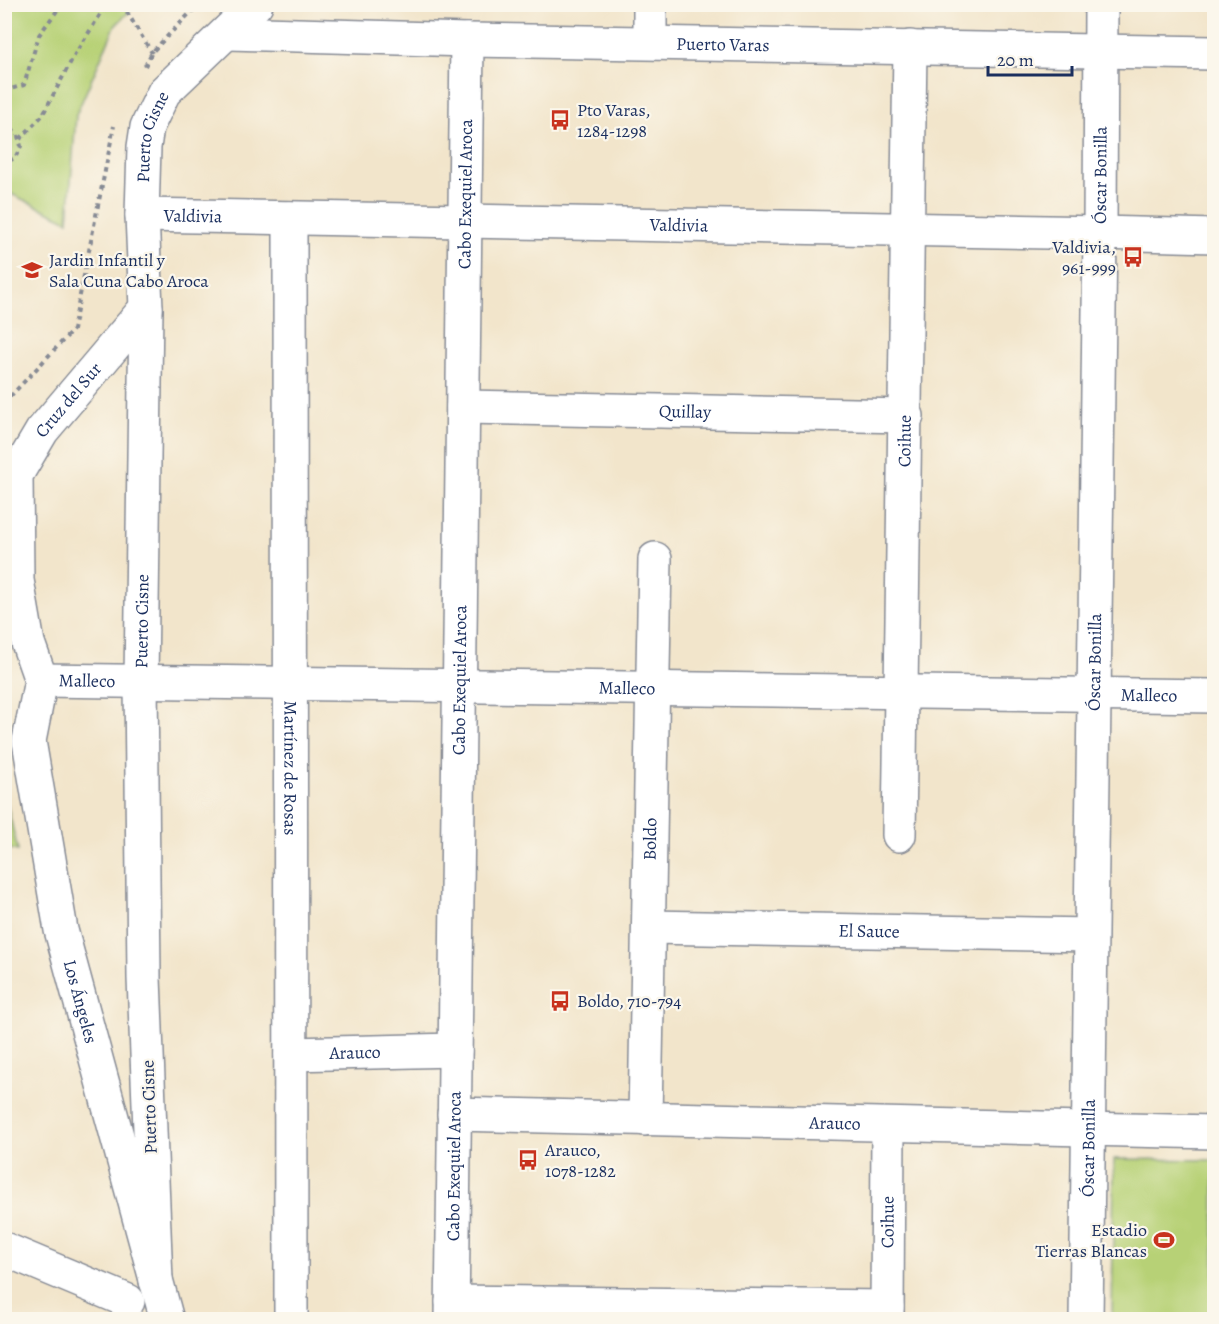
<svg xmlns="http://www.w3.org/2000/svg" width="1219" height="1324" font-family="Alegreya,serif">
<style>
.green{fill:#b7d176;stroke:#69806a;stroke-width:1.5}
.lines{fill:none;stroke-linecap:round;stroke-linejoin:round}
.minor-casing{stroke:#868a94;stroke-width:36}
.tertiary-casing{stroke:#868a94;stroke-width:36}
.path{stroke:#868a94;stroke-width:4;stroke-dasharray:4.5 4.5;stroke-linecap:butt}
.minor{stroke:#fff;stroke-width:33}
.tertiary{stroke:#fff;stroke-width:33}
.labels{text-anchor:middle;stroke-width:4.5;stroke-linejoin:round;paint-order:stroke}
.street-label{font-size:18px;fill:#1b2f5e;stroke:#fbf7ec}
.poi-label{font-size:18px;fill:#1b2f5e;stroke:#fbf7ec;text-anchor:start}
</style>
<rect width="100%" height="100%" fill="#fbf7ec"/>
<filter id="ink" filterUnits="userSpaceOnUse"><feTurbulence type="fractalNoise" baseFrequency=".0167" numOctaves="2"/><feDisplacementMap in="SourceGraphic" scale="12" xChannelSelector="R" yChannelSelector="G"/><feConvolveMatrix kernelMatrix="1 2 1 2 8 2 1 2 1" color-interpolation-filters="sRGB"/></filter>
<filter id="wash" filterUnits="userSpaceOnUse"><feTurbulence type="fractalNoise" baseFrequency=".008" numOctaves="4" result="noise"/><feDisplacementMap in="SourceGraphic" scale="24" xChannelSelector="R" yChannelSelector="G"/><feGaussianBlur stdDeviation="1.35" result="paint"/><feColorMatrix in="noise" values="0 0 0 0 0 0 0 0 0 0 0 0 0 0 0 0 0 1.4 0 .05"/><feComposite in="paint" operator="in"/></filter>
<g filter="url(#wash)">
<rect width="100%" height="100%" fill="#f2e5cb"/>
<g class="green">
<path d="M5,4L136,5L115,26L76,115L68,221L5,191Z"/>
<path d="M4,796H5L18,851L5,848Z"/>
<path d="M1114,1159L1214,1160V1319H1112Z"/>
</g>
</g>
<g filter="url(#ink)">
<g class="lines">
<g class="minor-casing">
<g id="minor">
<path id="s1" d="M229,33L467,40L1214,53"/>
<path d="M650,42V4"/>
<path id="s2" d="M142,215L1100,233L1101,4"/>
<path id="s3" d="M290,218L291,1320"/>
<path id="s4" d="M463,407L907,416"/>
<path id="s5" d="M41,680L1214,696"/>
<path id="s6" d="M41,680L29,741L61,930L167,1320"/>
<path id="s7" d="M41,680L28,643L17,580L16,475L42,431L146,308"/>
<path id="s8" d="M899,835L910,47"/>
<path id="s9" d="M649,927L1090,935"/>
<path id="s10" d="M291,1054L455,1050"/>
<path id="s11" d="M454,1114L1214,1132"/>
<path id="s12" d="M645,1119L655,559"/>
<path d="M4,1249L128,1301"/>
<path id="s13" d="M156,1281L144,978L141,681L146,308L142,215L144,147L147,127L164,92L256,4"/>
<path d="M452,1302L887,1307"/>
<path id="s14" d="M452,1320L467,40"/>
<path id="s15" d="M887,1320L888,1125"/>
</g>
</g>
<g class="tertiary-casing">
<g id="tertiary">
<path id="s16" d="M1086,1320L1100,233L1214,236"/>
</g>
</g>
<g class="path">
<path d="M122,4L152,53"/>
<path d="M145,66L152,52L199,4"/>
<path d="M4,91L24,85L39,35L62,4"/>
<path d="M4,124L17,133L21,146L15,158L4,163"/>
<path d="M20,139L42,116L75,54L107,4"/>
<path d="M4,403L73,330L114,126"/>
</g>
<use href="#minor" class="minor"/>
<use href="#tertiary" class="tertiary"/>
</g>
</g>
<defs>
<g id="bus-bare" transform="scale(1.62)"><path d="M-5-6H5V4H4V6H2V4H-2V6H-4V4H-5ZM-3.5-4V0h7V-4ZM-3.5 1.2v1.5H-2V1.2ZM2 1.2v1.5H3.5V1.2Z" fill="#c8321e" stroke="#fbf7ec" stroke-width="2.5" paint-order="stroke"/></g>
<g id="school-bare" transform="scale(1.62)"><path d="M0-5L7-2L0 1L-7-2ZM-4 1L0 2.5L4 1V4Q0 6-4 4Z" fill="#c8321e" stroke="#fbf7ec" stroke-width="2.5" paint-order="stroke"/></g>
<g id="stadium-bare" transform="scale(1.62)"><path d="M0-5a6.5 5 0 1 0 0 10a6.5 5 0 1 0 0-10ZM-3.5-1.8h7v3.6h-7Z" fill="#c8321e" stroke="#fbf7ec" stroke-width="2.5" paint-order="stroke"/></g>
</defs>
<g fill-rule="evenodd">
<use href="#bus-bare" x="560" y="120"/>
<use href="#bus-bare" x="1133" y="257"/>
<use href="#school-bare" x="32" y="270"/>
<use href="#bus-bare" x="560" y="1001"/>
<use href="#bus-bare" x="528" y="1160"/>
<use href="#stadium-bare" x="1164" y="1240"/>
</g>
<g class="labels">
<g class="street-label">
<text dy="6" stroke="none"><textPath href="#s1" startOffset="494">Puerto Varas</textPath></text>
<text dy="6" stroke="none"><textPath href="#s13" startOffset="1146">Puerto Cisne</textPath></text>
<text dy="6" stroke="none"><textPath href="#s2" startOffset="1016">Óscar Bonilla</textPath></text>
<text dy="6" stroke="none"><textPath href="#s14" startOffset="1126">Cabo Exequiel Aroca</textPath></text>
<text dy="6" stroke="none"><textPath href="#s2" startOffset="51">Valdivia</textPath></text>
<text dy="6" stroke="none"><textPath href="#s2" startOffset="537">Valdivia</textPath></text>
<text dy="6" stroke="none"><textPath href="#s7" startOffset="300">Cruz del Sur</textPath></text>
<text dy="6" stroke="none"><textPath href="#s4" startOffset="222">Quillay</textPath></text>
<text dy="6" stroke="none"><textPath href="#s8" startOffset="394">Coihue</textPath></text>
<text dy="6" stroke="none"><textPath href="#s13" startOffset="660">Puerto Cisne</textPath></text>
<text dy="6" stroke="none"><textPath href="#s16" startOffset="658">Óscar Bonilla</textPath></text>
<text dy="6" stroke="none"><textPath href="#s5" startOffset="46">Malleco</textPath></text>
<text dy="6" stroke="none"><textPath href="#s14" startOffset="640">Cabo Exequiel Aroca</textPath></text>
<text dy="6" stroke="none"><textPath href="#s5" startOffset="586">Malleco</textPath></text>
<text dy="6" stroke="none"><textPath href="#s5" startOffset="1108">Malleco</textPath></text>
<text dy="6" stroke="none"><textPath href="#s3" startOffset="550">Martínez de Rosas</textPath></text>
<text dy="6" stroke="none"><textPath href="#s12" startOffset="280">Boldo</textPath></text>
<text dy="6" stroke="none"><textPath href="#s9" startOffset="220">El Sauce</textPath></text>
<text dy="6" stroke="none"><textPath href="#s6" startOffset="328">Los Ángeles</textPath></text>
<text dy="6" stroke="none"><textPath href="#s10" startOffset="64">Arauco</textPath></text>
<text transform="translate(149 1107) rotate(-92)" y="6">Puerto Cisne</text>
<text dy="6" stroke="none"><textPath href="#s11" startOffset="381">Arauco</textPath></text>
<text dy="6" stroke="none"><textPath href="#s16" startOffset="172">Óscar Bonilla</textPath></text>
<text dy="6" stroke="none"><textPath href="#s14" startOffset="154">Cabo Exequiel Aroca</textPath></text>
<text dy="6" stroke="none"><textPath href="#s15" startOffset="98">Coihue</textPath></text>
</g>
<g class="poi-label">
<text x="577" y="116">Pto Varas,<tspan x="577" dy="21">1284-1298</tspan></text>
<text x="1116" y="253" text-anchor="end">Valdivia,<tspan x="1116" dy="21">961-999</tspan></text>
<text x="49" y="266">Jardin Infantil y<tspan x="49" dy="21">Sala Cuna Cabo Aroca</tspan></text>
<text x="577" y="1007">Boldo, 710-794</text>
<text x="545" y="1156">Arauco,<tspan x="545" dy="21">1078-1282</tspan></text>
<text x="1147" y="1236" text-anchor="end">Estadio<tspan x="1147" dy="21">Tierras Blancas</tspan></text>
</g>
</g>
<rect width="1219" height="1324" fill="none" stroke="#fbf7ec" stroke-width="24"/>
<path d="M988 66v9h84v-9" fill="none" stroke="#1b2f5e" stroke-width="3"/>
<text x="997" y="66" font-size="18" fill="#1b2f5e" stroke="#fbf7ec" stroke-width="4.5" paint-order="stroke">20 m</text>
</svg>
